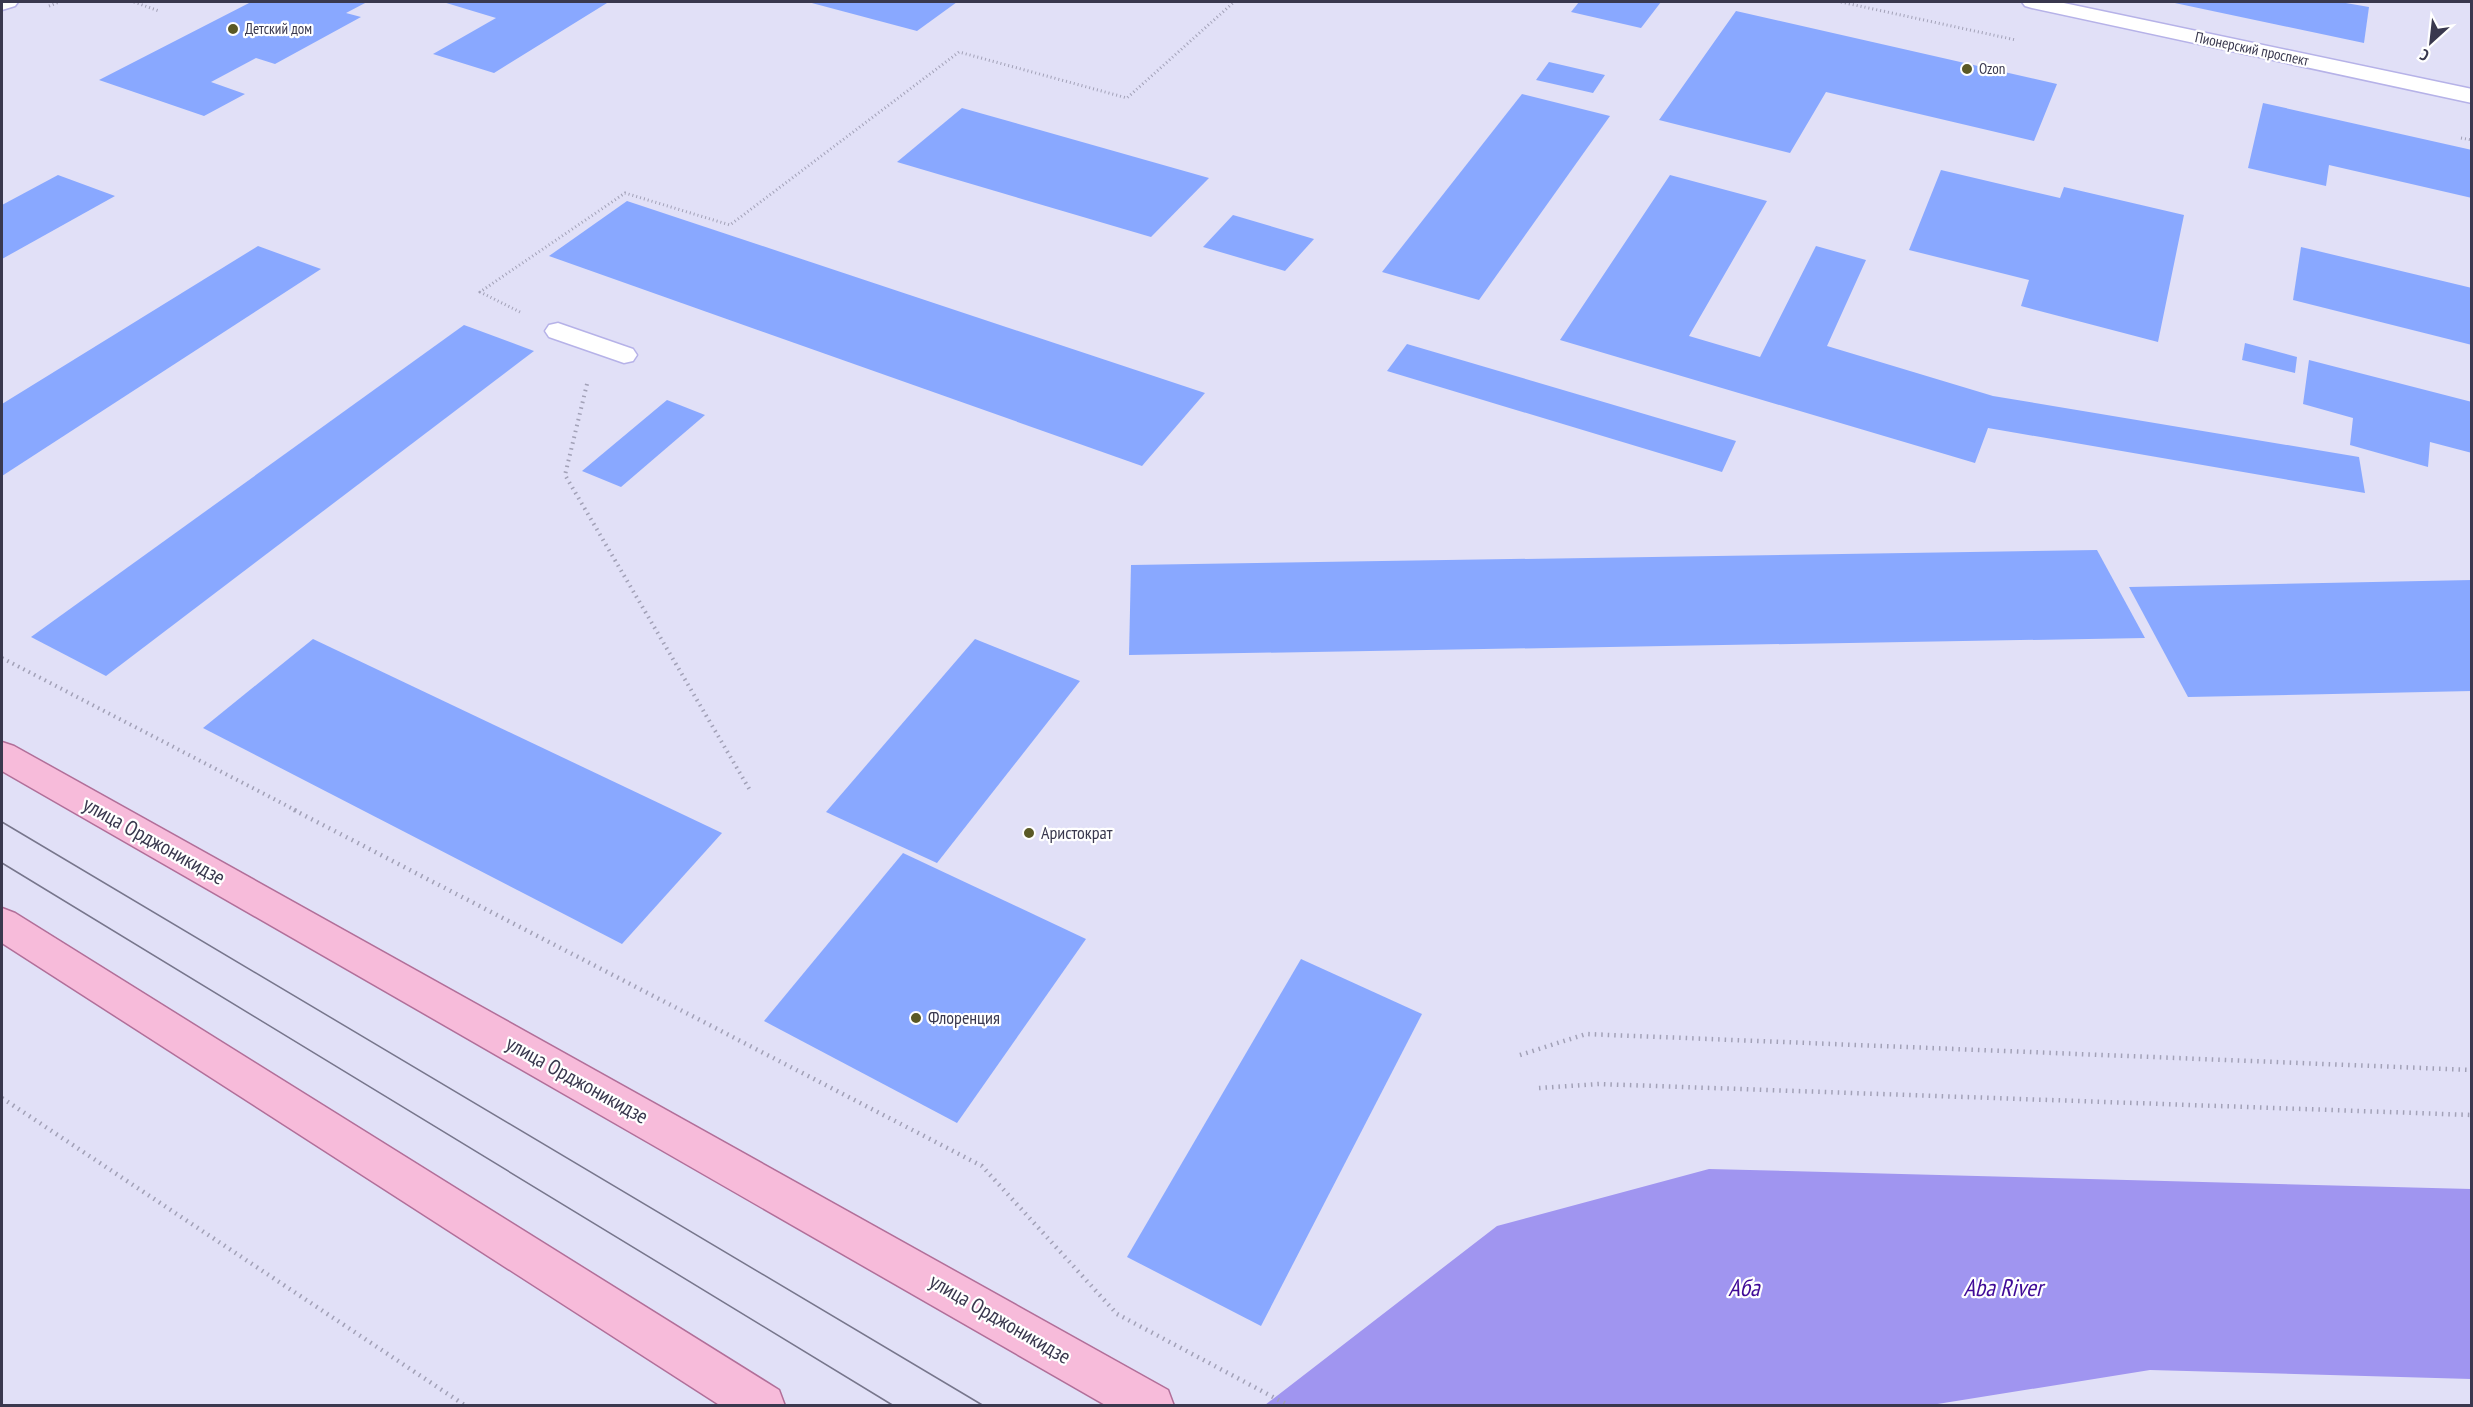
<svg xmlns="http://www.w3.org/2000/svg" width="2473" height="1407" font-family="'PT Sans Narrow',sans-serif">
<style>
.water{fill:#a095f0}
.building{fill:#89a8ff}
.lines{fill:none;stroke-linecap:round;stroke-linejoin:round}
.minor-casing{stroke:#b6b2e8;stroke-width:3}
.major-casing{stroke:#b16f99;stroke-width:3}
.path-far2{stroke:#a2a1b7;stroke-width:3;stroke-dasharray:1 3;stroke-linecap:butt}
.path-far1{stroke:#a2a1b7;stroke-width:4;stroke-dasharray:1.5 4.5;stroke-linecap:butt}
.path{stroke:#a2a1b7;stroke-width:4.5;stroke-dasharray:1.5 5;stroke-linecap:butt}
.minor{fill:#fff;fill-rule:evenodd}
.major{fill:#f7bbda;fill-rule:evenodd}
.tram{stroke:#77768c;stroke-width:1.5}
.poi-dot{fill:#5a5926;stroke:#fff;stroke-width:2}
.labels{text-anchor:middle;stroke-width:4.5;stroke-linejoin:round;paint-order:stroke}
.far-poi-label{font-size:15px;fill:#39384e;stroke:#fff;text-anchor:start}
.far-street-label{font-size:15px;fill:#39384e;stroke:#fff}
.poi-label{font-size:18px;fill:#39384e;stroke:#fff;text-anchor:start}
.near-street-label{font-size:21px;fill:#39384e;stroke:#fff}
.near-water-label{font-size:24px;font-style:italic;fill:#400b97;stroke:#fff}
</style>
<rect width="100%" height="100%" fill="#e1e0f7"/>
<path class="water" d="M1709,1169L2471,1189V1379L2150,1370L1925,1406L1265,1405L1497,1226Z"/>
<g class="building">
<path d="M251,2H367L346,13L361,17L275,64L256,58L211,82L245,94L204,116L99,80Z"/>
<path d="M443,2H600L607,3L494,73L433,54L496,18Z"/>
<path d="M808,2H957L917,31Z"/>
<path d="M1579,2H1661L1641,28L1571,12Z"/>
<path d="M2170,2H2340L2369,7L2364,43Z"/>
<path d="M1736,11L2057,84L2034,141L1826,92L1790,153L1659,120Z"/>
<path d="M1549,62L1605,75L1593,93L1536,80Z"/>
<path d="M1522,94L1610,116L1479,300L1382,272Z"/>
<path d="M2263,103L2472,150V198L2329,165L2326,186L2248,168Z"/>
<path d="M962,108L1209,178L1151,237L897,162Z"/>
<path d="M1941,170L2060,198L2064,187L2184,215L2158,342L2021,306L2029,280L1909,250Z"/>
<path d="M58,175L115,196L2,259V205Z"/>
<path d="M1670,175L1767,201L1689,336L1760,357L1816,246L1866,260L1827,346L1993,396L2359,457L2365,493L1988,428L1975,463L1560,340Z"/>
<path d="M627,201L1205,393L1142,466L549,256Z"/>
<path d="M1233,215L1314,239L1285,271L1203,247Z"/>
<path d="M258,246L321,269L2,476V404Z"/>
<path d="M2301,247L2472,288V345L2293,300Z"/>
<path d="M464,325L534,351L106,676L31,637Z"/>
<path d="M2245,343L2297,357L2295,373L2242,360Z"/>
<path d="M1407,344L1736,441L1722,472L1387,371Z"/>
<path d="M2309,360L2472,402V453L2430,442L2428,467L2350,445L2353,418L2303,404Z"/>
<path d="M667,400L705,415L621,487L582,471Z"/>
<path d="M2097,550L2145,638L1129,655L1131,565Z"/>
<path d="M2472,580V691L2188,697L2129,587Z"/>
<path d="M313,639L722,833L622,944L203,728Z"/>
<path d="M975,639L1080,681L937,863L826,812Z"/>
<path d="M903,853L1086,939L957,1123L764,1021Z"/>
<path d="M1301,959L1422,1014L1261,1326L1127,1257Z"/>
</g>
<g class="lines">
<g class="minor-casing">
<g id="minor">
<path d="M2,2H18L15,6L2,10Z"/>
<path d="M2022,2H2059L2472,89V103L2032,8L2025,6Z"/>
<path d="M558,323L633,349L637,355L633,361L624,363L549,337L545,331L549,325Z"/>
</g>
</g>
<g class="major-casing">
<g id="major">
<path d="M2,742L14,746L1168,1390L1174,1406H1107L2,771Z"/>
<path d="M2,908L15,913L779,1390L785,1406H721L2,943Z"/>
</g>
</g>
<g class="path-far2">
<path d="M134,2L159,11"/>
<path d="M1841,2L2016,40"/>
<path d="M49,6L59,2"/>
<path d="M2461,138L2472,140"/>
<path d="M520,312L480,292L625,193L730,225L959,52L1127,98L1234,2"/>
</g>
<g class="path-far1">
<path d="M587,384L565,475L751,792"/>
<path d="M2,658L297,811"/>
</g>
<g class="path">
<path d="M294,810L982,1166L1117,1314L1290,1406"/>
<path d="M1520,1055L1586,1034L2472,1070"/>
<path d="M1539,1088L1599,1084L2472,1115"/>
<path d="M2,1098L466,1406"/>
</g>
<use href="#minor" class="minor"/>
<use href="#major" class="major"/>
<g class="tram">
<path d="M2,822L984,1406"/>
<path d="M2,863L894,1406"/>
</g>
</g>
<g class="poi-dot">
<circle cx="233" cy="29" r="6"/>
<circle cx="1967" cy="69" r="6"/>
<circle cx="1029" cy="833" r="6"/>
<circle cx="916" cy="1018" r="6"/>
</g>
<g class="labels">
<g class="far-poi-label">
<text x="245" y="34">Детский дом</text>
<text x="1979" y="74">Ozon</text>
</g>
<g class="far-street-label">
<text transform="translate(2252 49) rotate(12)" y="5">Пионерский проспект</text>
</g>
<g class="poi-label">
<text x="1041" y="839">Аристократ</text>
<text x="928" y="1024">Флоренция</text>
</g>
<g class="near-street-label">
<text transform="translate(154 841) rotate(29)" y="7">улица Орджоникидзе</text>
<text transform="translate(577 1080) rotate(29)" y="7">улица Орджоникидзе</text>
<text transform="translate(1000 1319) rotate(30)" y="7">улица Орджоникидзе</text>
</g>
<g class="near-water-label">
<text x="1744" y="1296">Аба</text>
<text x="2003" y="1296">Aba River</text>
</g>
</g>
<rect width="2473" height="1407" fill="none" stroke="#39384e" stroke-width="6"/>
<g transform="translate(2431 42) rotate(207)" stroke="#ffffff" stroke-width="4.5" paint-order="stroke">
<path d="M0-4.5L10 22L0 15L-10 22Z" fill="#39384e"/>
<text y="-9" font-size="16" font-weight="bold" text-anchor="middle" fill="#39384e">С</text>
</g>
</svg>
